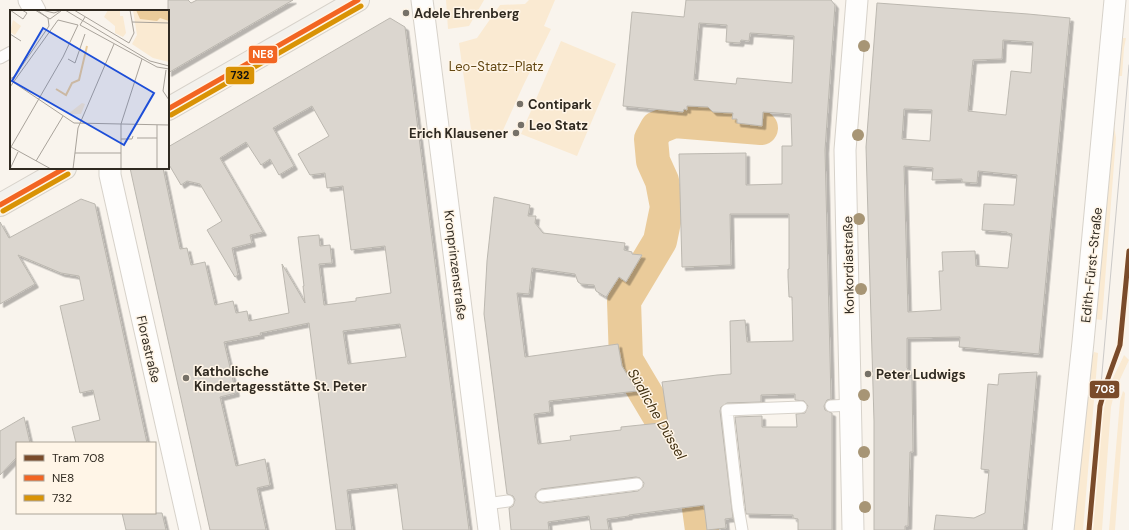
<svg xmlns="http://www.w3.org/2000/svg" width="1129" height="530" font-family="'DM Sans',sans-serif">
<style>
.green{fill:#faead2}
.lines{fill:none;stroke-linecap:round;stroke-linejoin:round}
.river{stroke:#eacb9a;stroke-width:34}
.building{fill:#dbd6cf;stroke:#bcb8b0;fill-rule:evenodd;filter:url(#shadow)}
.lane-casing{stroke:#d7d2ca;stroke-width:13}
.street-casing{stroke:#d7d2ca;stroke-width:23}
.secondary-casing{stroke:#d7d2ca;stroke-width:24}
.lane{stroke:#fefdfc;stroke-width:11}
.street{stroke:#fefdfc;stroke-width:21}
.secondary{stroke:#f3f1ec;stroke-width:22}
.tram{stroke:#cccac8;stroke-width:1}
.bus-1-casing{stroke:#fff5e7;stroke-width:8}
.bus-2-casing{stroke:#fff5e7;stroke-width:8}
.bus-1{stroke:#f26522;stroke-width:5}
.bus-2{stroke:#d99305;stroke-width:5}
.tram-1-casing{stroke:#fff5e7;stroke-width:8}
.tram-1{stroke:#7a4b2a;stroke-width:5}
.tree{fill:#a79575}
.poi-dot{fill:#767168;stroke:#fff5e7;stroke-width:1.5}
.labels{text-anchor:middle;stroke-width:3;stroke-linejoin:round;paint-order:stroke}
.poi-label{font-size:13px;font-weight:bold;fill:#302a21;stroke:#fff5e7;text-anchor:start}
.park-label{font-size:13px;fill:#644813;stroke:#fff5e7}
.street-label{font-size:13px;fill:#302a21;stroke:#fff5e7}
.water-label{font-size:14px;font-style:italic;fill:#402f10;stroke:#fff5e7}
.inset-river{fill:none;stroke:#eacb9a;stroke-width:2}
.inset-road{fill:none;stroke:#a9a39b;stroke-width:1}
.view{fill:#1d4ed8;fill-opacity:0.15;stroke:#1d4ed8;stroke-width:2}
.inset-edge{fill:none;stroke:#302a21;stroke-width:2}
.line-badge{stroke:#fff5e7;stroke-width:1.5}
.badge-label{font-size:11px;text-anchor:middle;font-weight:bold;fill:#fff}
.pale-badge-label{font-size:11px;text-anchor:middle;font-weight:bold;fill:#111}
</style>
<defs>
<filter id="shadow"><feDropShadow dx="3.5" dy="3.5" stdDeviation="0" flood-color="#0004"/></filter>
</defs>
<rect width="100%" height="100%" fill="#f9f4ed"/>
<g class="green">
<path d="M446,0H484L469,26L448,29Z"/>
<path d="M529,0H555L544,26L551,29L523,86L500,137L483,138V134L472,136L459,43L477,38L500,5L525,4Z"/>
<path d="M1121,38H1126L1124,48L1122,76H1118Z"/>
<path d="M561,41L616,64L577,156L521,134Z"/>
<path d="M1112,125H1114L1116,138L1102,320L1094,319Z"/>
<path d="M1094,352L1098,353L1083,530H1074L1089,366Z"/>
<path d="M1124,355L1129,360L1115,390L1111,407L1102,530H1093C1096,487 1097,440 1106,398C1109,383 1118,369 1124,355Z"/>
<path d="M1123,391L1125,393L1115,530H1109L1120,401Z"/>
</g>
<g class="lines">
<path class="river" d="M702,530L696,486L676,444L626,360L624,301L660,241L667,207L662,181L653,161L651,139L657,128L674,121L761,128"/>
</g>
<g class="building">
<path d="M168,0H188L191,3L197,0H293L168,73Z"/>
<path d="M686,0H831L835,5L825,150L831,399L827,400L824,406L825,410L832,413V530H798V519L793,518V515L746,514L735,417L762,416V427H797L796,414L805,413L808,406L804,401L795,400V394L761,395V402L727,403L721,407L720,411L733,518L725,519L726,528L707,530L704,505L629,515V516L607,519L609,530H591L589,516L548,522L549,530H511L509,508L513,506L515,500L513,496L507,494L484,314L487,261L494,197L530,205L528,216H536L535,223L543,233L625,243L624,250L632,252V254L642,255L626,282L619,277L606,297L596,291L594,285L581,284L578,282L575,274L532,268L529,294L517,293L525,357L618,344L622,366L637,391L549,401L550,412L534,414L538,444L571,440L570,436L621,430V427L660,423L670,437L662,382L717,375L731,374L730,321L745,320L747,342L793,341L792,297H789L788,277V269H789V214H730L731,265L682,267L679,154L746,153V185L782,184V146H792L791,114L763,112L762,126L737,123V119H732L733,113L713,112L708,107L687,106V110L684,109L683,112L623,106L632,12L684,17ZM699,23L727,25L726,42L740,43L741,40L749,41L750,33L794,36L792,83L737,78L736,84L694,80ZM636,477L640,478L644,483L643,487L638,491L543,503L539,502L535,497L536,493L541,489Z"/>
<path d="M877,3L1028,14L1070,18L1039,354L959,347L960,337L907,338V368L908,369L909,377H912L913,452H910L908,526H905V530H874V421L866,147ZM1003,40L1033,42L1031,73L1011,71L1006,115L968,111L973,60L1002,59ZM904,109L932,110L930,141L902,139ZM904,166L933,168L932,180L962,179V182L977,183L978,171L1017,175L1014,205L984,204L982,230L1007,232V233L1012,234L1008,268L976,266L975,251L942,252L943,271H939L941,310L908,312Z"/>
<path d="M390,18L405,27L469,530H403L397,484L347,490L352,530H336L309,323L260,333L261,335L224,342L236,393L220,397L236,466L265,459L270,485L257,488L266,530H210L130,168H163L180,249L187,248L191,265L205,262L215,305L233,301L236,313L247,311L249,321L289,313L282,264L305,303L303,286H304L298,237L319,235L320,246L330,245L332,263L319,264L324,305L356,301V298L391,293L385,246L351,250L343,186L327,188L325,173L310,175L298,154L329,136L312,106L273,128L294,166L279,175L270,159L261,165L246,142L220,158L263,232L250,235L252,243L232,248L238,275L235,277L207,230L222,221L200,184L187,181L181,185L168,163V147ZM400,324L406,357L348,364L343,331Z"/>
<path d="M81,199L95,204L147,443H76L72,427L100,420L93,390L80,393L60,306L84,300L79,276L61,273L18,255L35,284L0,304V222L9,238Z"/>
<path d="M1037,372L1023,530H934L936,515L974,518L985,513L989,470L981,469L988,384L998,385L999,374Z"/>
<path d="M24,417L30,443H17V457L0,475V431Z"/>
<path d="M122,513H162L166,530H126Z"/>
</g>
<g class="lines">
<g class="lane-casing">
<g id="lane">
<path d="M0,58L11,52"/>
<path d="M831,406L851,405"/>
<path d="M542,496L637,484"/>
<path d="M486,504L508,501"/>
<path d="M742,530L738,507L727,410L801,407"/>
</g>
</g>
<g class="street-casing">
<g id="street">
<path d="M29,0L35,11"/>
<path d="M422,0L489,530"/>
<path d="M110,168V175L190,530"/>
<path d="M853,530L845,150L857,0"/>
<path d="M1063,530L1083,342L1115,0"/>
</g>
</g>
<g class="secondary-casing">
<g id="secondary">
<path d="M168,109L358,0"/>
<path d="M0,205L65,168"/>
</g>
</g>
<use href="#lane" class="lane"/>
<use href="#street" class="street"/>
<use href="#secondary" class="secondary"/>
<path class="tram" d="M1098,419L1129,65"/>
<g class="bus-1-casing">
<g id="bus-1">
<path d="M168,109L358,0"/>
<path d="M0,205L65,168"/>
</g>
</g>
<g class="bus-2-casing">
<g id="bus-2">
<path d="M171,115L361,6"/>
<path d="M3,211L68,174"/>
</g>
</g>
<use href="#bus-1" class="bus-1"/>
<use href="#bus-2" class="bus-2"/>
<g class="tram-1-casing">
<path id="tram-1" d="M1089,530L1100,406L1107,381L1120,345L1129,251"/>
</g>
<use href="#tram-1" class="tram-1"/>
</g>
<g class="tree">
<circle cx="864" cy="46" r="6"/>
<circle cx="858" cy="135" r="6"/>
<circle cx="859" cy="219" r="6"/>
<circle cx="861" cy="289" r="6"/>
<circle cx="864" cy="395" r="6"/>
<circle cx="864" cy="452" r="6"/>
<circle cx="865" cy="507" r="6"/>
</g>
<g class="poi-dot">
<circle cx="406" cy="13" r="4"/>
<circle cx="520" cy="104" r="4"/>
<circle cx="521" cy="125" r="4"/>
<circle cx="516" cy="133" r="4"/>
<circle cx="868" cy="374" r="4"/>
<circle cx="186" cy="378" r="4"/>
</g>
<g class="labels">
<g class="poi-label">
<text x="414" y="18">Adele Ehrenberg</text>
<text x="528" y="109">Contipark</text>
<text x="529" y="130">Leo Statz</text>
<text x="508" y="138" text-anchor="end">Erich Klausener</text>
<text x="194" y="376">Katholische<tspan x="194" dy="15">Kindertagesstätte St. Peter</tspan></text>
<text x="876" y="379">Peter Ludwigs</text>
</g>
<g class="park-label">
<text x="496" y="71">Leo-Statz-Platz</text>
</g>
<g class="street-label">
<text transform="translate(456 265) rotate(83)" y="5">Kronprinzenstraße</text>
<text transform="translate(848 265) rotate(-91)" y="5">Konkordiastraße</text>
<text transform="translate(1091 265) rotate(-84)" y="5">Edith-Fürst-Straße</text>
<text transform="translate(149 349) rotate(77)" y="5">Florastraße</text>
</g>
<g class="water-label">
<text transform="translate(657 414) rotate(60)" y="5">Südliche Düssel</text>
</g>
</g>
<g transform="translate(10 10)">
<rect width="159" height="159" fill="#f9f4ed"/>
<path d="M98,0H110V6H113L116,23L113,27L105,23V16L94,7ZM123,0H159V52L143,48L122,34L127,25ZM3,10L11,16L5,25L0,22ZM72,93L75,94L71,104H58Z" fill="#faead2"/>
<path d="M126,0H159V11L150,8L147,11L130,9Z" fill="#eacb9a"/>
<path class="inset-river" d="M46,79L56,85L62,73L69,70L77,36"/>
<path class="inset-road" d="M0,0L13,9L17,3L12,0M25,0L40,9L51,1M32,0L44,3L52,0M55,0L140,51L159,56M64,0L119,33M75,7L70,15L147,57L159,59M122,12L159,13M0,24L11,31M119,33L124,23L120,0M58,49L65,53L75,24M156,60L153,81L159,90M0,69L5,66L39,16L38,8L27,0M0,70L64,113L159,115M0,77L48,10L68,15L53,47L1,137M127,128H147M111,129H122L123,126M1,137L41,159M65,143H111M26,151L53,106M0,159L8,142M63,159L68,118L104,34M111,159V114L132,49M147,159V115"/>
<path class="view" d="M33,18L144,83L114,135L2,71Z"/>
<rect width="159" height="159" class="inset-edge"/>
</g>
<g class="line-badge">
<rect x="248" y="45" width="30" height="19" rx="4" fill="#f26522"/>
<rect x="225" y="66" width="30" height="19" rx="4" fill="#d99305"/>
<rect x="1089" y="380" width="31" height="19" rx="4" fill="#7a4b2a"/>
</g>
<g class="badge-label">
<text x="263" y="58">NE8</text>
<text x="1105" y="393">708</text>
</g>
<g class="pale-badge-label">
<text x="240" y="79">732</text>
</g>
<rect x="16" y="442" width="140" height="72" fill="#fff5e7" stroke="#aca498"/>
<rect x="24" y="455" width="20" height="6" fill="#7a4b2a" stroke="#aca498"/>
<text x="52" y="462" font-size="12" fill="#302a21">Tram 708</text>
<rect x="24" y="475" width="20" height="6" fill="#f26522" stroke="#aca498"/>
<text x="52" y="482" font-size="12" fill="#302a21">NE8</text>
<rect x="24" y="495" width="20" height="6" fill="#d99305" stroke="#aca498"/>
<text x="52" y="502" font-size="12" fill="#302a21">732</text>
</svg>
